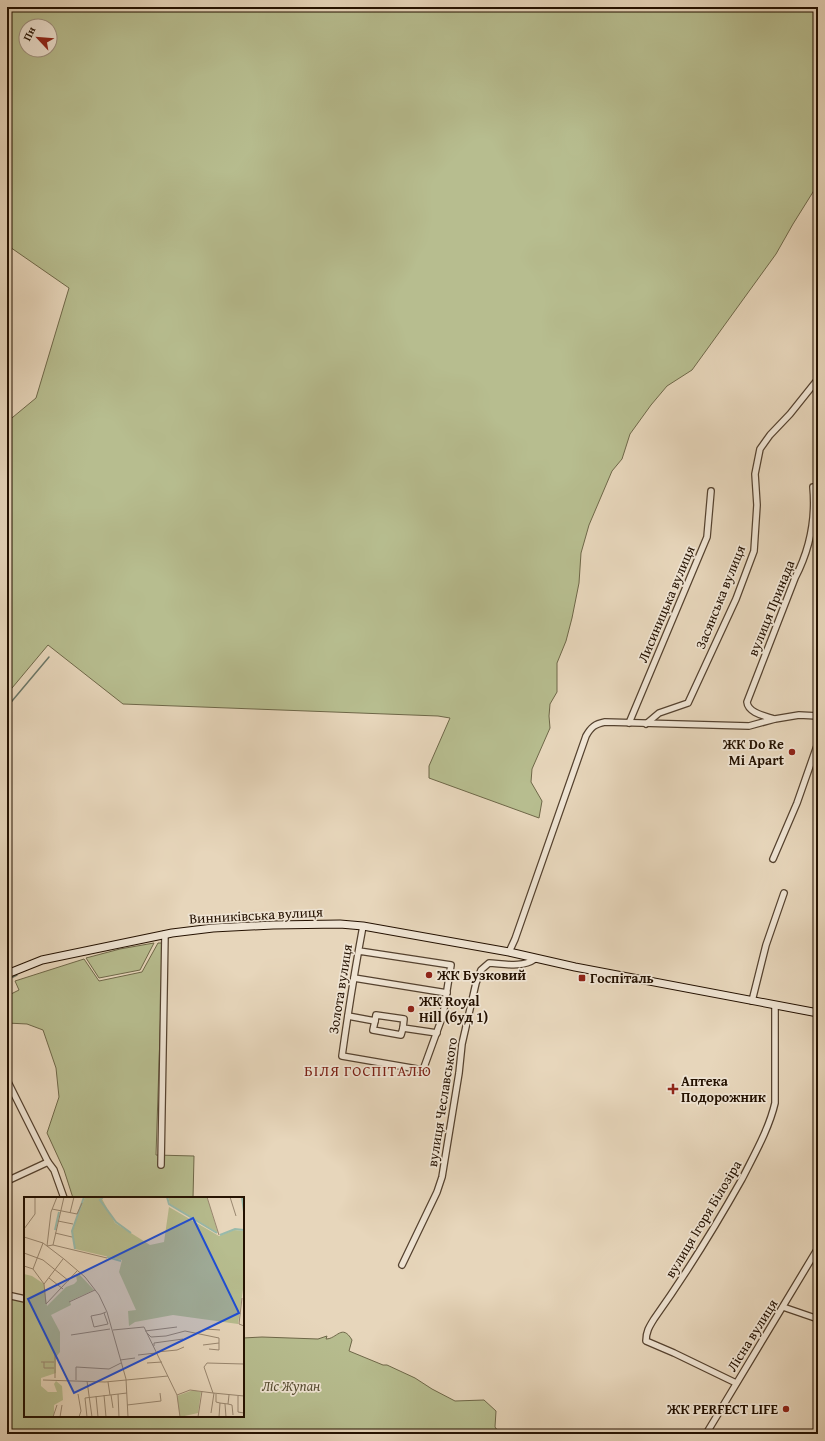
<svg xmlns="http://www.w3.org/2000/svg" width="825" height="1441" font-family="'Gentium Book Plus',serif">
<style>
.green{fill:#b7bd8f;stroke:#6e6748;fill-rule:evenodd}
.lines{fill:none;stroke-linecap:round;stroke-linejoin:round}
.stream{stroke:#6a7667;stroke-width:1.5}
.minor-casing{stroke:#55422f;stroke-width:8}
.secondary-casing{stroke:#241100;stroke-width:9}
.minor{stroke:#efe4d3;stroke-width:5.5}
.secondary{stroke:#efe4d3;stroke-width:7}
.poi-dot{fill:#8f2418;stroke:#efe4d3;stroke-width:1.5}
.labels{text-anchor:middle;stroke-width:3.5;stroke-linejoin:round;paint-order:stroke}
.street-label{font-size:14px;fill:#241100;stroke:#efe4d3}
.poi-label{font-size:14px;font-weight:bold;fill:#241100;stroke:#efe4d3;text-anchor:start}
.park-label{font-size:14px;font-style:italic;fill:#574d32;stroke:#efe4d3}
.neighbourhood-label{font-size:15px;letter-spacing:1px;fill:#7a1f14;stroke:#efe4d3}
.inset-river{fill:none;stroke:#98baab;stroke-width:2}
.inset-road{fill:none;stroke:#998770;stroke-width:1}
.view{fill:#1d4ed8;fill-opacity:0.15;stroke:#1d4ed8;stroke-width:2}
.inset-edge{fill:none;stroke:#241100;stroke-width:2}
</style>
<rect width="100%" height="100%" fill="#e7d6bb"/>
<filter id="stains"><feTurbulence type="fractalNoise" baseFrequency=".005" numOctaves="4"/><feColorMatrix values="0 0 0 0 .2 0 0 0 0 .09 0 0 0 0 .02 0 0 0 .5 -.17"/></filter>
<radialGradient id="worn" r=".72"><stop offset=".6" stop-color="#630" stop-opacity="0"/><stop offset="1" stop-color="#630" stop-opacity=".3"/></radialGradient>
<g class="green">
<path d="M7,7H818V184L793,224L776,254L692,370L667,386L651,405L630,434L622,459L612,471L589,525L581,553L579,583L572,618L566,641L557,663V692L550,704L549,716L550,728L532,769L531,782L542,801L539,818L429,778V766L450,718L438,716L123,704L48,645L7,694V422L36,398L69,288L7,245ZM26,26H50V50H26Z"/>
<path d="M154,943L140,970L99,978L86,958L120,949Z"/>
<path d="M158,943H163L156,1155L194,1156L193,1198H73L64,1170L47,1133L59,1097L56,1068L43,1030L27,1024L7,1023V996L19,990L15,981L84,959L99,981L142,972Z"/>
<path d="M7,1297L25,1302V1416H243V1338L262,1337L318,1339L327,1336L326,1339C337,1339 342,1323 352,1340L349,1351L383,1365H387L415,1378L432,1389L455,1401L484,1400L496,1411L495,1427L500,1434H7Z"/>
</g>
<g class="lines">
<g class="stream">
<path d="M7,707L49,657"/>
<path d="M7,980L17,975"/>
</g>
<g class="minor-casing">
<g id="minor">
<path d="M774,719C765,716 748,713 747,702L795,578C810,549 816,519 813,487"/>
<path d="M629,723L707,537L711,491"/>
<path d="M646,724L659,713L688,703L736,599L754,551L757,505L755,474L760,449L770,435L790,414L818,379"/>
<path d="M773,859L797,803L818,743"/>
<path d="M359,951L451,965L443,1015L423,1070L342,1056C348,1013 355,969 363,926"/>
<path d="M509,952L515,939L586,736C591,727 595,724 605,722L749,726L775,719L799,715L818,716"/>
<path d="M354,978L447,993"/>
<path d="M752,1001L766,945L784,893"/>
<path d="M348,1016L375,1021L376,1015L404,1019L403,1028L437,1033"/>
<path d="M375,1021L373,1030L401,1035L403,1028"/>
<path d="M7,1080L48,1162L54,1170L64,1198"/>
<path d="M161,1165L165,934"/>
<path d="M7,1181L48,1162"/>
<path d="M402,1265L437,1192L442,1177L459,1073L462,1044L476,983L481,970L489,963C505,964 522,968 535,959"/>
<path d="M7,1295L25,1299"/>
<path d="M783,1307L818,1319"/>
<path d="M736,1383L674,1353L646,1341C646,1332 649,1327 654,1319C686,1274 715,1227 742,1179C754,1155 769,1129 775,1103V1005"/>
<path d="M706,1434L818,1248"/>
</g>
</g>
<g class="secondary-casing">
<path id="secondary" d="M7,974L42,960L172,933L213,928L273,925L340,924L363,926L509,952L575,967L818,1013"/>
</g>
<use href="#minor" class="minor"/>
<use href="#secondary" class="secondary"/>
</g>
<g class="poi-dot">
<circle cx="792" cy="752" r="4"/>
<circle cx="429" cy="975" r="4"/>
<rect x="578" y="974" width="8" height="8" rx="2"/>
<circle cx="411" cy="1009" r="4"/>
<path d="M671 1083h4v4h4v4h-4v4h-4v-4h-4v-4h4z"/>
<circle cx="786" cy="1409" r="4"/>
</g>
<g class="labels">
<g class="street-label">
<text transform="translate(720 597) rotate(-68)" y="5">Засянська вулиця</text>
<text transform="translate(666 604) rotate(-67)" y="5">Лисиницька вулиця</text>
<text transform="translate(771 608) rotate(-68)" y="5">вулиця Принада</text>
<text transform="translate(256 915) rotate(-3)" y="5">Винниківська вулиця</text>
<text transform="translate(340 989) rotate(-81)" y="5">Золота вулиця</text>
<text transform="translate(442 1102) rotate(-81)" y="5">вулиця Чеславського</text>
<text transform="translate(703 1219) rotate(-59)" y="5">вулиця Ігоря Білозіра</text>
<text transform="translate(752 1335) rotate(-58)" y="5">Лісна вулиця</text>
</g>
<g class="poi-label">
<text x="784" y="749" text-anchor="end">ЖК Do Re<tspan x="784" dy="16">Mi Apart</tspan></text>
<text x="437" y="980">ЖК Бузковий</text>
<text x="590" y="983">Госпіталь</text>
<text x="419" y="1006">ЖК Royal<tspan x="419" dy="16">Hill (буд 1)</tspan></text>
<text x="681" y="1086">Аптека<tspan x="681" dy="16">Подорожник</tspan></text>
<text x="778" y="1414" text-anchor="end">ЖК PERFECT LIFE</text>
</g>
<g class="park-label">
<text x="291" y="1391">Ліс Жупан</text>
</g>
<g class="neighbourhood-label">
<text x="368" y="1076">БІЛЯ ГОСПІТАЛЮ</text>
</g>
</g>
<g transform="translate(24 1197)">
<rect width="220" height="220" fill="#e7d6bb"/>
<path d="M61,0H77L91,26L126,48L140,45L145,10L195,39L210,33L220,34V85L214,127L149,118L111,125L105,129L104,114L112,113L95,75L98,63L51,52L48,34ZM144,0H183L194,36L146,7ZM0,77L8,79L20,87L23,109L42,90L50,87L53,84L52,78L55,77L70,93L46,104L47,108L27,118L36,135V155L32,160V176L17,181V189L24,195H33L30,187L32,184L38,189L39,203L30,208V220H0ZM169,193L177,195L174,216L156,220L153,199Z" fill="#b7bd8f"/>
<path class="inset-river" d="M79,0L76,3L92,25L107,36M143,0L145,7L193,36M218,0L220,15M31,33L35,15M196,38L211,32L220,33M51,52L48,34L60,0M83,60L97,64"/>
<path class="inset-road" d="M33,0L27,15L23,49L29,48L83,61M183,0L195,38M206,0L212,19M28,12L53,17L58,6M46,16L50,0M34,24L49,27M0,32L11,17V0M31,36L48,40M0,40L19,46L40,62L61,80L75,98L83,115L102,182L104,220M29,48L40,0M0,56L19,63L45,84M0,69L9,72L20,87L22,107M9,72L19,46M25,81L39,92M20,87L39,62M218,101L215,127L220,129M45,105L71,93M22,107L53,74M80,116L84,127L70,130L67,119L77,117L82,115M182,132L196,133M89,133L120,130L153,198L166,193L189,196L180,170L183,166L220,167M121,134L153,130M123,136L127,140L142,139L161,134L195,141V153L185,152M47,138L86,132M179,148L195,146M130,149V146L159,142M133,155L153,153L160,150M31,158V181M114,158L132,156M96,163L111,161M17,165H30M20,165V171H30M123,166L138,165M19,183L81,185L144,179M52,183V170L85,172L97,166M63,184L68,220M84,185L86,198M189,196L220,199M54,197L57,214L55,220M94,197L95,220M192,197V205L196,206L204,207L205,198M80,198L82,220M87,198L89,211M153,198L156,220M72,199L74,220M214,199V215L220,216M201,207L202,220M204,207L208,208L209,218M103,208L137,204L136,196M187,216L190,196M29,220L33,208M36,220L38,208M63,220L61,201L103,196M174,220L178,194M195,220L196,206"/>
<path class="view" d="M169,21L215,116L50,196L4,102Z"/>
<rect width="220" height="220" class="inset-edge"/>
</g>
<rect width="825" height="1441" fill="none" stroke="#e7d6bb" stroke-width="24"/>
<rect x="8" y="8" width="809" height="1425" fill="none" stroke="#241100" stroke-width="2"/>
<rect x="12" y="12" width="801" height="1417" fill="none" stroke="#241100"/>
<g transform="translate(38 38) rotate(296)"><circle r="19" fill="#efe4d3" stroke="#9e907f"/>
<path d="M0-3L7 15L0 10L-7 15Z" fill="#8f2418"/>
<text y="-6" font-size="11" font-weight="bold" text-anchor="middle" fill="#241100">Пн</text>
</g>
<rect width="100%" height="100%" filter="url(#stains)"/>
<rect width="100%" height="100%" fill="url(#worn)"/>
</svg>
